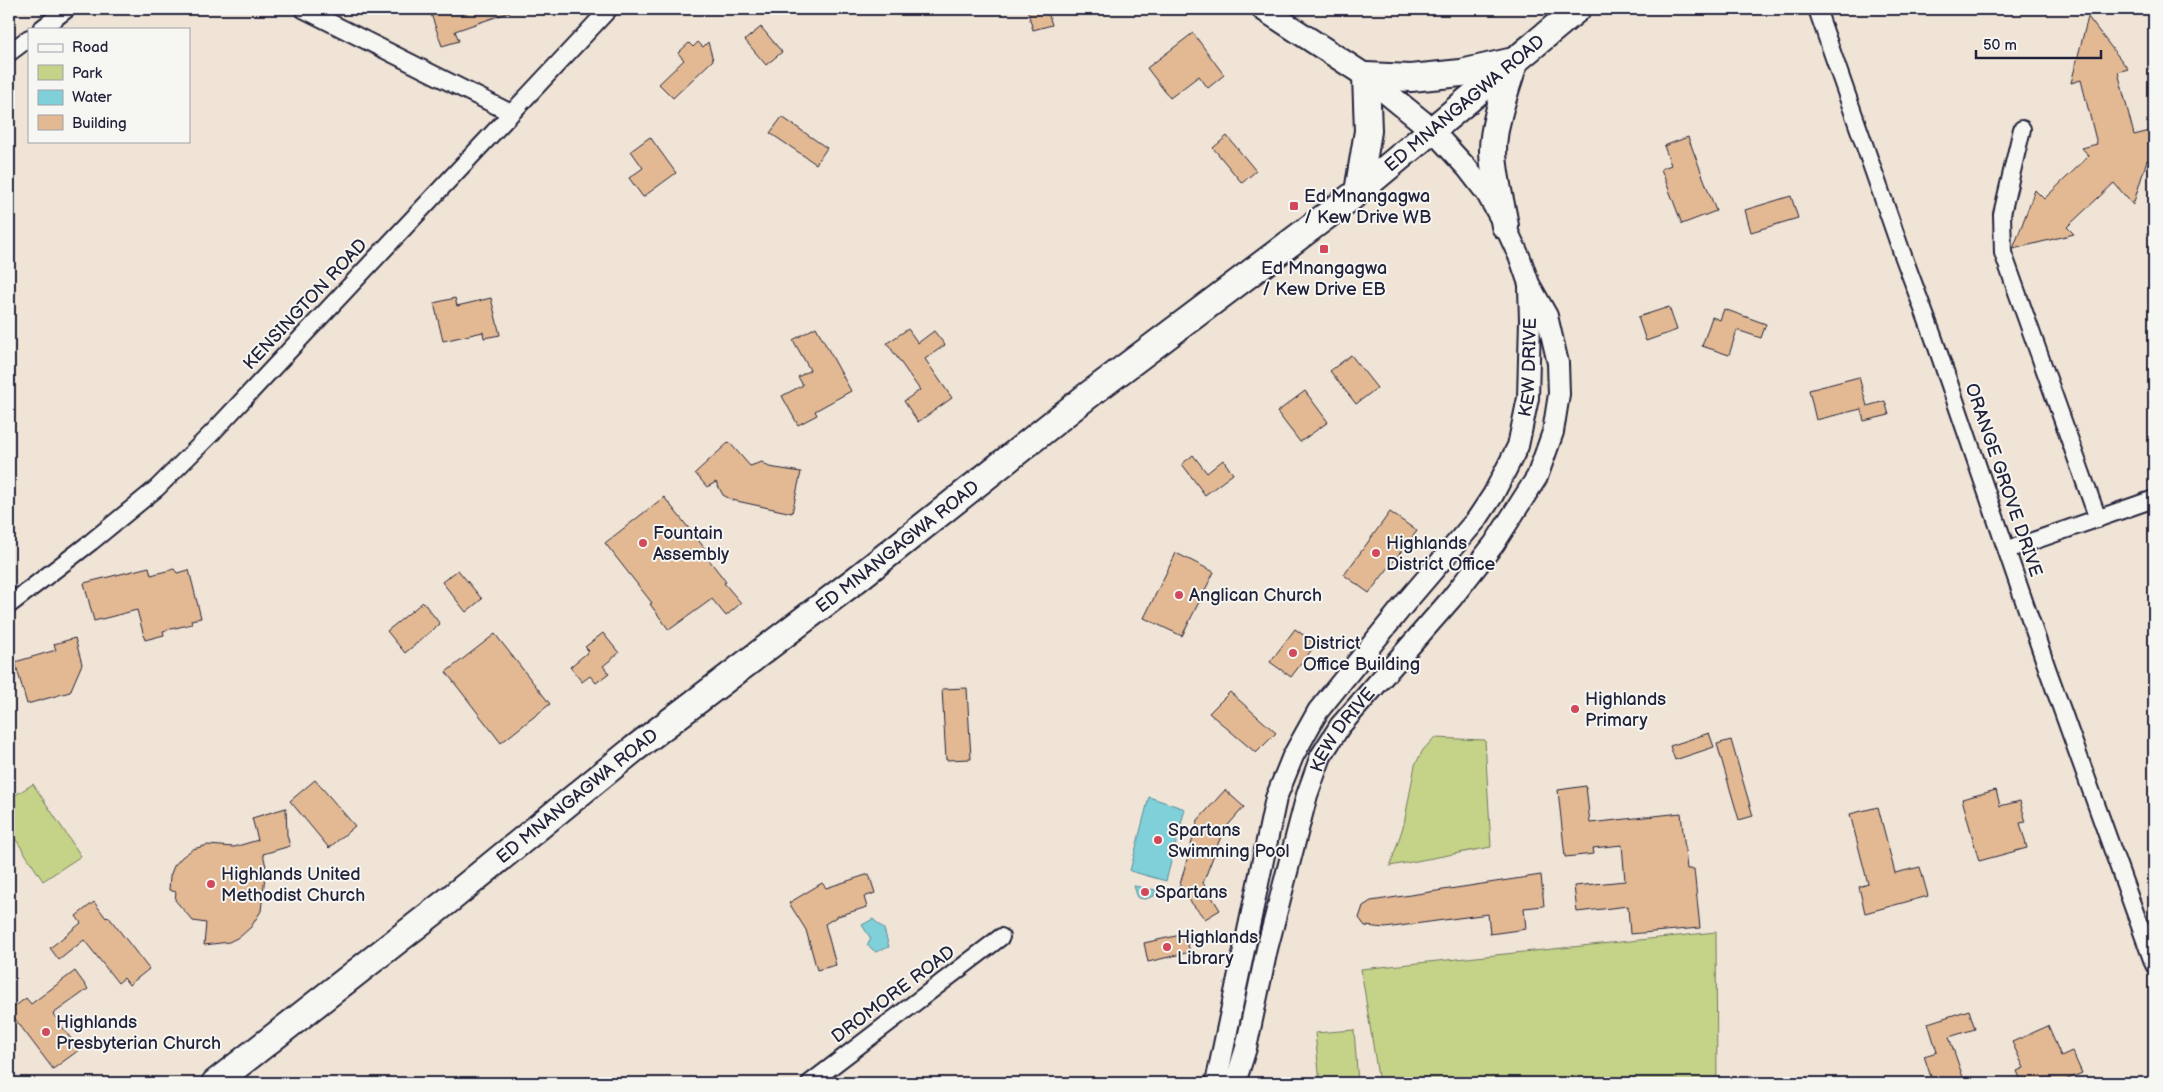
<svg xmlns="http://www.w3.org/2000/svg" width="2163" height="1092" font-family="'Balsamiq Sans',sans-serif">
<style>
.green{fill:#c4d387;stroke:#737a61}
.water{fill:#7fd0d8;stroke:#5a8a99}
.building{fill:#e2b993;stroke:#22223b}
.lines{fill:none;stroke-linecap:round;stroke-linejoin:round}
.minor-casing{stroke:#22223b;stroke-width:20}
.tertiary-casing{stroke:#22223b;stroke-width:24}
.secondary-casing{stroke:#22223b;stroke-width:26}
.trunk-casing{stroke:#22223b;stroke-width:30}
.minor{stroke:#f6f6f2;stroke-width:16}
.tertiary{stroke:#f6f6f2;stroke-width:20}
.secondary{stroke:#f6f6f2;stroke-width:22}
.trunk{stroke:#f6f6f2;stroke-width:26}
.poi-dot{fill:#d1495b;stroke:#f6f6f2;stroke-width:2}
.labels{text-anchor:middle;stroke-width:4;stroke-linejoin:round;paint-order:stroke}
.street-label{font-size:18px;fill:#22223b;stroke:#f6f6f2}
.poi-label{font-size:18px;fill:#22223b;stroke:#f6f6f2;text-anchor:start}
</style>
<rect width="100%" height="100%" fill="#f0e4d6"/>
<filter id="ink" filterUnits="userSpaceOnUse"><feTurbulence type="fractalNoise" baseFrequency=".02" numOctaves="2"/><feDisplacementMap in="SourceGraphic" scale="10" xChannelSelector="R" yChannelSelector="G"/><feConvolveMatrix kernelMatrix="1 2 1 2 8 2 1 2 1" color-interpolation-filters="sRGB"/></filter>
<g filter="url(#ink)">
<g class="green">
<path d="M1434,738L1485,740L1491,847L1390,866L1404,824L1415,765L1423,750Z"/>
<path d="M33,784L81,856L43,881L9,829V799Z"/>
<path d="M1716,932L1717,1083H1379L1361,969Z"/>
<path d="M1354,1030L1358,1083H1320L1315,1033Z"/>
</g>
<g class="water">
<path d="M1149,797L1185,809L1166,881L1130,871Z"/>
<path d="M1134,886L1156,890L1154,896L1145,899L1138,898Z"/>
<path d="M873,919L884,929L889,947L876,952L867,945L871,939L862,925Z"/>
</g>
<g class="building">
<path d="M437,9H512L513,11L455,31L459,41L442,46L430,11Z"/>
<path d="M1027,9H1047L1052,25L1033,30Z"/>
<path d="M2088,17L2128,69L2118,72L2134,135L2154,130V163L2147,160L2133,205L2114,183L2067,227L2074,234L2013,249L2035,190L2044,199L2089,156L2082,148L2097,144L2081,80L2071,83Z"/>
<path d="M761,27L782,52L766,65L745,40Z"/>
<path d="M1193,33L1224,75L1208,88L1199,76L1170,98L1147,68Z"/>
<path d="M698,42L703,47L708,42L713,60L673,98L659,84L684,60L678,53L689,43L693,47Z"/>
<path d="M782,117L827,148L816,164L770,133Z"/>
<path d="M1227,136L1256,171L1242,183L1213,148Z"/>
<path d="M650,137L676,173L643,197L629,178L643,168L631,151Z"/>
<path d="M1688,137L1716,211L1682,224L1661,169L1671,165L1664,146Z"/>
<path d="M1791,196L1798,218L1751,232L1745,210Z"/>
<path d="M455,298L457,306L491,298L500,335L484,338L483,332L443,341L434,303Z"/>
<path d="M1669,307L1677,330L1646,341L1638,317Z"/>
<path d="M1724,309L1766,324L1761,338L1737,330L1729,355L1702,346L1712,317L1720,320Z"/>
<path d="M816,327L851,391L815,411L817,415L798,425L782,396L803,385L798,377L810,370L793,340Z"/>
<path d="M908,329L918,343L934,331L945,345L925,359L952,398L918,422L904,401L920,390L887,343Z"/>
<path d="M1351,355L1377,388L1356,404L1330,371Z"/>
<path d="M1859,377L1867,406L1885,401L1889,415L1864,421L1861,409L1816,420L1809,390Z"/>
<path d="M1305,391L1328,422L1300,442L1277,412Z"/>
<path d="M729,442L750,466L762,462L769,467L801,472L792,513L732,500L723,495L716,482L707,487L695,473Z"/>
<path d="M1193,455L1207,473L1223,460L1233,474L1205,495L1182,464Z"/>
<path d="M664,497L706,550L703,552L726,582L724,583L741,603L726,616L712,599L669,630L650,604L652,603L605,543Z"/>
<path d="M1390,512L1417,531L1369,593L1344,575Z"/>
<path d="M1176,553L1214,572L1182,636L1144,618Z"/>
<path d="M149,567L151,575L174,569L177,573L189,570L201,618L191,620L192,624L163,631L164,635L145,640L137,610L94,621L84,583Z"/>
<path d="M458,570L482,599L466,612L442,582Z"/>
<path d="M423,602L440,624L405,653L387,631Z"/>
<path d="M1295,629L1316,644L1291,677L1270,662Z"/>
<path d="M603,633L619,653L603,666L609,673L596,683L590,676L582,682L570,667L589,651L585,647Z"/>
<path d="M495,634L550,704L501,743L446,672Z"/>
<path d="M75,638L82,664L70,692L27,704L15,662L56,650L54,644Z"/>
<path d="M967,688L971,759L946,760L942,689Z"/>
<path d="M1230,692L1276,733L1256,753L1209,713Z"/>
<path d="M1709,733L1714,747L1675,760L1670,746Z"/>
<path d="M1731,740L1753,816L1739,820L1717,744Z"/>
<path d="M315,780L355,826L329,848L290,801Z"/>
<path d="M1586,786L1590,823L1681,813L1687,869H1694L1700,928L1630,934L1628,906L1577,912L1574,886L1625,881L1622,845L1593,848L1594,854L1565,857L1558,790Z"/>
<path d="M1225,790L1244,807L1223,831L1203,883L1220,910L1205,919L1179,888L1198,820Z"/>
<path d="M1996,790L2000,806L2020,801L2026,822L2020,823L2027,848L1979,861L1962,799Z"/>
<path d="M1878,807L1895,873L1920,867L1928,896L1865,913L1859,887L1868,884L1850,814Z"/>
<path d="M286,808L287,835L290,846L263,854L268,875L265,876L261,911L251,927L241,936L229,942L204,945L206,923L193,921L175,900L176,892L169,890L170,876L174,866L182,857L193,849L208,845L234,847L258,840L252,818Z"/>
<path d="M869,874L875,893L864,897L867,907L838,916L825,924L836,965L817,970L806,930L789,903L822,883L826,888Z"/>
<path d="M1541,875L1544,906L1524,908L1526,929L1490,934L1488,914L1385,928L1365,926L1359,918L1363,906L1371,901Z"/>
<path d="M94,902L106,918L108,916L149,969L129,985L124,978L118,983L84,940L59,960L50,948L81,923L76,916Z"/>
<path d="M1185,934L1190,952L1148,962L1144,943Z"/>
<path d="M75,971L88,989L53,1014L79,1050L53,1069L9,1011L26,998L31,1004Z"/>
<path d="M1969,1010L1975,1029L1949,1037L1965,1083H1933L1924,1056L1937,1052L1928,1023Z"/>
<path d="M2048,1026L2061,1056L2072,1051L2082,1073L2059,1083H2022L2017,1071L2024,1068L2012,1042Z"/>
</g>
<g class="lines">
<g class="minor-casing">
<g id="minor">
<path d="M303,9L511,113"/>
<path d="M1817,9L1901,250L1933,336L2047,668L2154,965"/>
<path d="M41,29L67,9"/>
<path d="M9,53L29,38"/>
<path d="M2022,129L2002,214L2003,253L2098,519"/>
<path d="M2007,550L2154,499"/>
<path d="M9,605L91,542L157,488L213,432L609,9"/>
<path d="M810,1083L1001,937"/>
</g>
</g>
<g class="tertiary-casing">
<g id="tertiary">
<path id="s1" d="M1216,1083L1276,798L1293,756L1318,711L1407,601L1477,519L1493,495L1518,446L1528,398L1530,320L1529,288"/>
<path id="s2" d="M1235,1083L1246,1048L1267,949L1307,795L1321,756L1340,726L1451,599L1494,544L1537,477L1553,432L1559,394L1558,363L1547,316L1529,284L1520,258L1505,226L1487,194L1467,168L1431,129"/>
</g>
</g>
<g class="secondary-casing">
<path id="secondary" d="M1263,9L1366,76L1431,129"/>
</g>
<g class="trunk-casing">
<g id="trunk">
<path d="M1358,192L1368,131L1366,76L1411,78L1461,73L1509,62"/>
<path d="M1505,226C1501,201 1493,175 1493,150C1493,123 1507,86 1515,60"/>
<path id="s3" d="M215,1083L449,900L634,749L857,579L1086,397L1358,192L1577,9"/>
</g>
</g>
<use href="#minor" class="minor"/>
<use href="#tertiary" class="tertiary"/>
<use href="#secondary" class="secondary"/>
<use href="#trunk" class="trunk"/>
</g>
</g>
<g class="poi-dot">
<rect x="1289" y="201" width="10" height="10" rx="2.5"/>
<rect x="1319" y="244" width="10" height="10" rx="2.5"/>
<circle cx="643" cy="543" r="5"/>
<circle cx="1376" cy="553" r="5"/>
<circle cx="1179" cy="595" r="5"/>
<circle cx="1293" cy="653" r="5"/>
<circle cx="1575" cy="709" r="5"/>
<circle cx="1158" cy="840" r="5"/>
<circle cx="211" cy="884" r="5"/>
<circle cx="1145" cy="892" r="5"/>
<circle cx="1167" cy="947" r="5"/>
<circle cx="46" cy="1032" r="5"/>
</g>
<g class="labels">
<g class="street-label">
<text dy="6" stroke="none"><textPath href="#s3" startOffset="1588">ED MNANGAGWA ROAD</textPath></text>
<text transform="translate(305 304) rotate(-47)" y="6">KENSINGTON ROAD</text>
<text dy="6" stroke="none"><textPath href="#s1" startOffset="801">KEW DRIVE</textPath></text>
<text transform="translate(2004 480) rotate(71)" y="6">ORANGE GROVE DRIVE</text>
<text dy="6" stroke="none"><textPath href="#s3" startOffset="868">ED MNANGAGWA ROAD</textPath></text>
<text dy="6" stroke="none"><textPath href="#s2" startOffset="372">KEW DRIVE</textPath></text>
<text dy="6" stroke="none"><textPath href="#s3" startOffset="462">ED MNANGAGWA ROAD</textPath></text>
<text transform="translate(893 994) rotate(-37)" y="6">DROMORE ROAD</text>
</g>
<g class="poi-label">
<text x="1304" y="202">Ed Mnangagwa<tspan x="1304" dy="21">/ Kew Drive WB</tspan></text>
<text x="1324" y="274" text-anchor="middle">Ed Mnangagwa<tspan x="1324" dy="21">/ Kew Drive EB</tspan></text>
<text x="653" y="539">Fountain<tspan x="653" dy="21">Assembly</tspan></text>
<text x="1386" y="549">Highlands<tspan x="1386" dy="21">District Office</tspan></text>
<text x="1189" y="601">Anglican Church</text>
<text x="1303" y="649">District<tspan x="1303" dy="21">Office Building</tspan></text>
<text x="1585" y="705">Highlands<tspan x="1585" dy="21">Primary</tspan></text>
<text x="1168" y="836">Spartans<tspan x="1168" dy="21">Swimming Pool</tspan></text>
<text x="221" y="880">Highlands United<tspan x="221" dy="21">Methodist Church</tspan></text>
<text x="1155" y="898">Spartans</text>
<text x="1177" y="943">Highlands<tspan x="1177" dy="21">Library</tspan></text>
<text x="56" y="1028">Highlands<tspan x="56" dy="21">Presbyterian Church</tspan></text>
</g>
</g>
<rect width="2163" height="1092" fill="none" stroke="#f6f6f2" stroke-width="30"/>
<rect x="15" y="15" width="2133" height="1062" fill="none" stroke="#22223b" stroke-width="2" filter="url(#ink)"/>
<rect x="28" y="28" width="162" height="115" fill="#f6f6f2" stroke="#a1a1a9"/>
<rect x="38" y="44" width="25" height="8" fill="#f6f6f2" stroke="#a1a1a9"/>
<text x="72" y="52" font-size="15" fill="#22223b">Road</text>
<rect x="38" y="65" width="25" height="15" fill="#c4d387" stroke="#a1a1a9"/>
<text x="72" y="78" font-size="15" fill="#22223b">Park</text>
<rect x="38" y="90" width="25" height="15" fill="#7fd0d8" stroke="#a1a1a9"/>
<text x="72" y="102" font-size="15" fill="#22223b">Water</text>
<rect x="38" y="115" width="25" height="15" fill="#e2b993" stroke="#a1a1a9"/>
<text x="72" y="128" font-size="15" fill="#22223b">Building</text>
<path d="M1976 50v8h125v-8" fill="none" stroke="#22223b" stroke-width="2.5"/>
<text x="1983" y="50" font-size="15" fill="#22223b" stroke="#f6f6f2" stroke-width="4" paint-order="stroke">50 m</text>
</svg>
